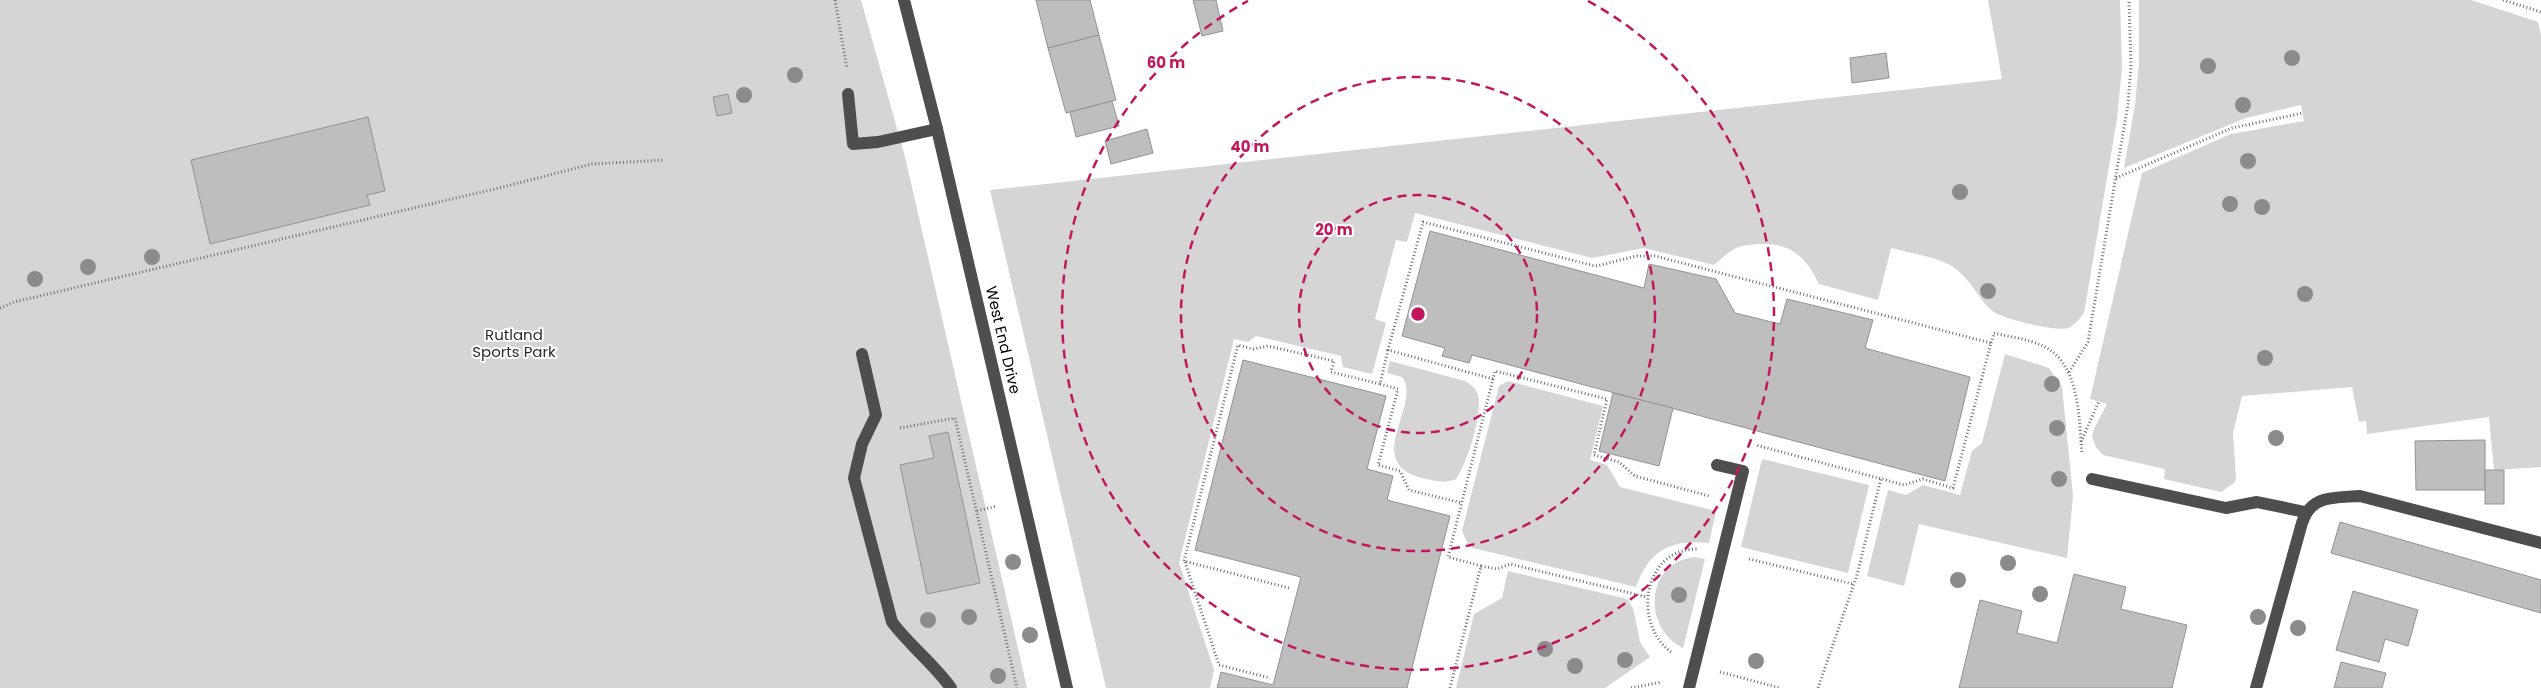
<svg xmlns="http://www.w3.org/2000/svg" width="2541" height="688" font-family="Poppins,sans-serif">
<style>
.green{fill:#d5d5d5}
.building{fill:#bebebe;stroke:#929292}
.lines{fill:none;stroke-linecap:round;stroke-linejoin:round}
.path{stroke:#707070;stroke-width:3;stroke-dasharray:1 2.5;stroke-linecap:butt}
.minor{stroke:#4e4e4e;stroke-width:12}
.tree{fill:#8b8b8b}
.ring{fill:none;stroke:#c2185b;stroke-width:2.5;stroke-dasharray:9 6}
.labels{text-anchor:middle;stroke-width:4;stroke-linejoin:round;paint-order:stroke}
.park-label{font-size:15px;fill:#2c2c2c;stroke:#fff}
.street-label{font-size:15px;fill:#000;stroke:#fff}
.centre{fill:#c2185b;stroke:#fff;stroke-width:2.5}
.ring-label{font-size:15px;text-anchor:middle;font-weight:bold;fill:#c2185b;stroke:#fff;stroke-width:4;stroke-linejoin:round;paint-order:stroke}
</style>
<rect width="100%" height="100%" fill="#fff"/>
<g class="green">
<path d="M0,0H861L905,157L1027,688H0Z"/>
<path d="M1988,0H2120L2122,68L2117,119L2084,313C2080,318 2074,326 2068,328C2057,332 2004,319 1994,312C1979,302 1971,277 1950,265C1933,256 1910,253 1891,248L1878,300L1819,284C1807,259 1792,243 1763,244C1754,244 1743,245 1736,248C1728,252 1720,260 1714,265L1644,248L1592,258L1415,213L1407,242L1396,240L1375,319L1386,323L1372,374L1343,367L1341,356L1256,336L1248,342L1234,339L1179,563L1214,670L1210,688H1106L990,190L2002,79Z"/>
<path d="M2139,0H2471L2538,22L2541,36V467L2494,470L2489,417L2367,434L2366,421L2359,422L2352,387L2242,396L2233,433L2236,479L2234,483L2221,492L2164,479L2165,469L2103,455L2096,447L2092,436L2094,429L2107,404L2090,399L2142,173L2231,134L2304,121L2301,105L2246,118L2124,168L2135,105L2139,63Z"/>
<path d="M2005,354L2049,368L2062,387L2073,496L2067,558L1919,524L1904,586L1867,576L1888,490L1906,495L1923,485L1960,495L1972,451L1982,443Z"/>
<path d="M1390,361L1465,381C1471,385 1476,388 1478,395C1483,413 1467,464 1456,479C1444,484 1435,481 1422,478C1361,462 1423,404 1402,377L1387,373Z"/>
<path d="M1508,381L1603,406L1590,460L1607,465L1620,487L1716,511L1709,543C1671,539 1649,550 1636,587L1469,547L1462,531L1499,386Z"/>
<path d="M1762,459L1869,485L1848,573L1741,547Z"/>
<path d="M1694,557L1705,559L1683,648C1642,628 1645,563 1694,557Z"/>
<path d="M1508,571L1627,599L1633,608L1640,642L1650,657L1605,688H1456L1474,614L1502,598Z"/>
</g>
<g class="building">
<path d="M1036,0H1090L1099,35L1048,48Z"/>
<path d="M1193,0H1216L1223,31L1202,36Z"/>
<path d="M1099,35L1116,100L1066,113L1048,48Z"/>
<path d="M1886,53L1889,78L1852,83L1850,58Z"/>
<path d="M728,94L732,113L717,116L713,97Z"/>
<path d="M1112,101L1119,126L1076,137L1070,112Z"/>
<path d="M368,117L385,191L367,195L370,205L210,244L191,160Z"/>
<path d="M1147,129L1153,153L1111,164L1105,141Z"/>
<path d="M1430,231L1644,288L1649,264L1716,279L1735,313L1780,324L1787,299L1873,320L1865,348L1970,377L1945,481L1472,355L1469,363L1442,356L1445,348L1402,336Z"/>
<path d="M1243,360L1386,396L1367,469L1393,476L1387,500L1450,516L1407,688H1217L1221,672L1273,685L1301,577L1195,550Z"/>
<path d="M1613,393L1673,408L1659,466L1599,451Z"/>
<path d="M948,432L980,583L927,594L900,465L934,458L929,436Z"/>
<path d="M2485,440V490H2416L2415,441Z"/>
<rect x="2485" y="470" width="19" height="34"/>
<path d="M2340,522L2541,580V613L2331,553Z"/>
<path d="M2074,574L2126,587L2121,609L2187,625L2172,688H1959L1980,600L2022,611L2017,633L2057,643Z"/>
<path d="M2353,591L2418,610L2408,646L2385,639L2379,662L2336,650Z"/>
<path d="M2341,662L2386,673L2382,688H2334Z"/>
</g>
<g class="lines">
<g class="path">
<path d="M835,0L847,69"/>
<path d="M2503,0L2541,12"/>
<path d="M2116,178L2232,128L2303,113"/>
<path d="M0,308L14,302L503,187L592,164L664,160"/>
<path d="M1991,343L1994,333C2010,337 2029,339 2043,346C2080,363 2079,419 2082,454"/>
<path d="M1388,350L1380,384L1398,389L1378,465L1400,471L1409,490L1462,503"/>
<path d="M2069,372L2088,342L2128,104L2131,66L2129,0"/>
<path d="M1493,379L1388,350L1423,222L1591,265L1597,266L1636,256H1655L1991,343L1953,488L1923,479L1904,485L1756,445"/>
<path d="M900,428L955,418L1017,688"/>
<path d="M2081,442L2099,401"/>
<path d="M977,511L997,506"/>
<path d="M1749,559L1853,584"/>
<path d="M1185,562L1219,665L1270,678"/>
<path d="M1481,566L1448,557L1495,371L1607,399L1594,455L1619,462L1635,476L1709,496"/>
<path d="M1289,588L1184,561L1238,345L1253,349L1268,346L1334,361L1331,372L1380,384"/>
<path d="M1671,652C1632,623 1643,549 1697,549"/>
<path d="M1720,672L1780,688"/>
<path d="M1450,688L1481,566L1497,569L1510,564L1647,597"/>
<path d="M1631,688L1662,682"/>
<path d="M1818,688L1857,575L1881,478"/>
</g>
<g class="minor">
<path d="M904,0L937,129L1067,688"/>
<path d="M848,94L853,144L878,142L937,129"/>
<path d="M862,354L876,415L862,444L854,478L892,622C910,646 934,664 951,688"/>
<path d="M2092,479L2226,508L2257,502L2305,512"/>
<path d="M1689,688L1743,471L1717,465"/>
<path d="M2256,688L2302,523C2311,494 2335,498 2360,496L2541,543"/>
</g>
</g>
<g class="tree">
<circle cx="2292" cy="58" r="8"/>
<circle cx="2208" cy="66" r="8"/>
<circle cx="795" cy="75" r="8"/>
<circle cx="744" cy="95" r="8"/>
<circle cx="2243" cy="105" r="8"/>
<circle cx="2248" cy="161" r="8"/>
<circle cx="1960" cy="192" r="8"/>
<circle cx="2230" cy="204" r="8"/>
<circle cx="2262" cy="207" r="8"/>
<circle cx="152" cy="257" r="8"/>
<circle cx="88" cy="267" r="8"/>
<circle cx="35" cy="279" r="8"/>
<circle cx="1988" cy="291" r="8"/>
<circle cx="2305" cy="294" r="8"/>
<circle cx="2265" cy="358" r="8"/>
<circle cx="2052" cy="384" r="8"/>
<circle cx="2057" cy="428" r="8"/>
<circle cx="2276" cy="438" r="8"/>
<circle cx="2059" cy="479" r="8"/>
<circle cx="1013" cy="562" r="8"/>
<circle cx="2008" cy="563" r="8"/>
<circle cx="1958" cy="580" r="8"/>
<circle cx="2040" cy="594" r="8"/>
<circle cx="1679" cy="595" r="8"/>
<circle cx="969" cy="617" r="8"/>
<circle cx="2258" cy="617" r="8"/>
<circle cx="928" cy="620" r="8"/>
<circle cx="2298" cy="628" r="8"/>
<circle cx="1030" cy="635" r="8"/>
<circle cx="1545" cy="649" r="8"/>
<circle cx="1625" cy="660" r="8"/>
<circle cx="1756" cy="661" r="8"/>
<circle cx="1575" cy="666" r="8"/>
<circle cx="998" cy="676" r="8"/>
</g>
<g class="ring">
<circle cx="1418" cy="314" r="119"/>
<circle cx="1418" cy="314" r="237"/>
<path d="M1588 1A356 356 0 1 1 1248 1"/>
</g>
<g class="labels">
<g class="park-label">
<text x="514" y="340">Rutland<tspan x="514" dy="17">Sports Park</tspan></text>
</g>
<g class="street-label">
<text transform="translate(1003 340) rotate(77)" y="5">West End Drive</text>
</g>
</g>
<circle cx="1418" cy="314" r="8" class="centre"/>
<g class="ring-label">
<text x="1166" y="68">60 m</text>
<text x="1250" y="152">40 m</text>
<text x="1334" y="235">20 m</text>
</g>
</svg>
